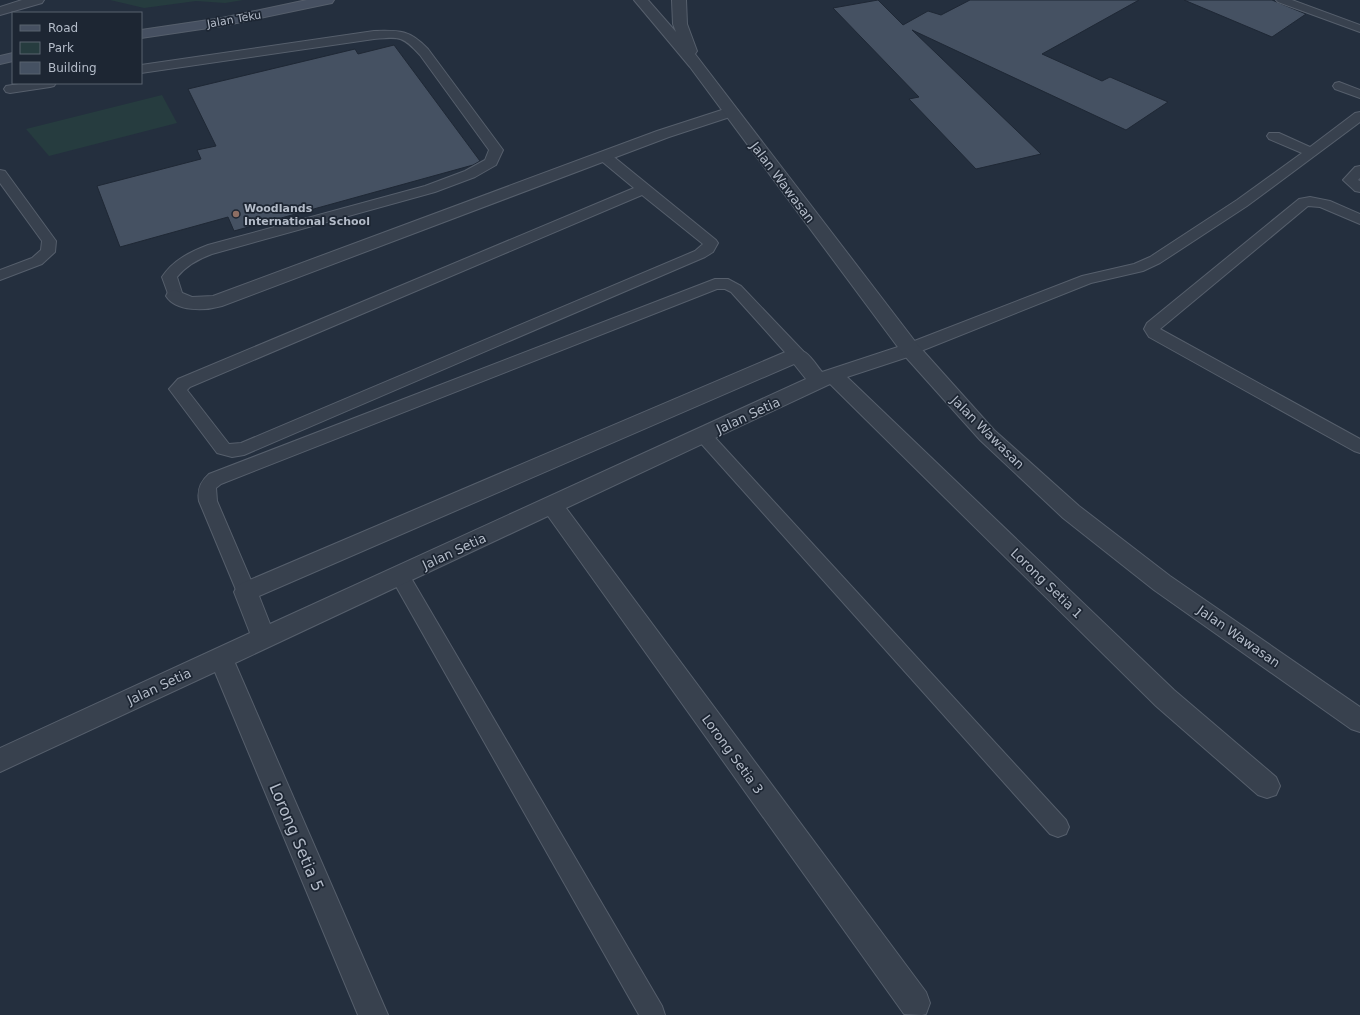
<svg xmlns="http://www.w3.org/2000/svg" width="1360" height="1015" font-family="'DejaVu Sans',sans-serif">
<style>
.green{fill:#263c3f}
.building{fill:#455162;stroke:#1f2835}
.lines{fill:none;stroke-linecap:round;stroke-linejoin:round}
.service-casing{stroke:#565f6c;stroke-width:2}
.minor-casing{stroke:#565f6c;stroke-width:2}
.tertiary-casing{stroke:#565f6c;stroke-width:2}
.secondary-casing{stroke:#565f6c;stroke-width:2}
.service{fill:#38414e;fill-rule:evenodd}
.minor{fill:#38414e;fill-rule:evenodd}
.tertiary{fill:#38414e;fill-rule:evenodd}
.secondary{fill:#465061;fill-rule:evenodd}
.education-dot{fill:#8d6e63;stroke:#1d2633;stroke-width:1.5}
.labels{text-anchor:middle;stroke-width:3.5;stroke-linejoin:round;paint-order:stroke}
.far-street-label{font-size:11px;fill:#b4bcc9;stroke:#1d2633}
.far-poi-label{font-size:11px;font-weight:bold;fill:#b4bcc9;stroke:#1d2633;text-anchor:start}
.street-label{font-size:13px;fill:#b4bcc9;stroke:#1d2633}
.near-street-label{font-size:16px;fill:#b4bcc9;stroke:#1d2633}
</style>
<rect width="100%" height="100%" fill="#242f3e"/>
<g class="green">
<path d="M110,0H243L225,3L196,1L144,8Z"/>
<path d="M162,95L177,123L49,156L26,129Z"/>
</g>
<g class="building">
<path d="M878,0L903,25L928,11L941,15L970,0H1139L1042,54L1102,81L1110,77L1168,102L1126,130L912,30L1041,154L976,169L909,99L919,97L833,8Z"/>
<path d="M1184,0H1272L1306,14L1272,37Z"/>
<path d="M394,45L480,161L473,165L234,231L228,217L120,247L97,186L201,159L197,150L216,146L188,89L355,49L358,54Z"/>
</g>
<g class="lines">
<g class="service-casing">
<g id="service">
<path d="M1276,0H1292L1360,25V32L1278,2Z"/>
<path d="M374,31C400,30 410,30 428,49L503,150L496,165L475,177L435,192L212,254C198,259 186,266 177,277L183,296L180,299L175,301L170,299L162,277C173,260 190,252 208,245L425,186L465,171L485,160L489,150L420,55C402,35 399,37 374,39L141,73V65Z"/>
<path d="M1339,82L1360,90V98L1335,89L1333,86L1335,83Z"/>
<path d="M25,83H56L54,86L50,87L10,93L6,92L4,89L6,86Z"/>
<path d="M1360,112V122L1247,206L1160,263L1143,271L1091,283L916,353L910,354L904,353L902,349L904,345L1082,276L1134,264L1150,257L1237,200L1302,153L1269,139L1267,136L1269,133H1279L1310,147L1355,113Z"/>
<path d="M604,152L609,153L716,240L718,243L713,252L705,257L244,455L232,457L217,453L169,389L178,379L634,188L599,159L597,156L599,153ZM642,195L703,244L695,251L241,443L229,444L187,390L190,387Z"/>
<path d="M1360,166V178L1358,180L1360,181V192L1355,191L1343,180L1355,167Z"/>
<path d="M0,170L5,171L56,241L55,252L42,264L0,280V270L32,258L41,250L42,241L0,183Z"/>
<path d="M1310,197L1330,201L1360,214V224L1320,207L1308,206L1160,329L1360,439V453L1354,451L1149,337L1144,329L1147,323L1299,199Z"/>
<path d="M715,279H728L741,286L803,351L805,355L803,359L797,360L791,359L731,292L725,289H717L221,484L216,488L217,501L256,592L253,597L246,600L239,597L199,501C197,490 200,482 209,474Z"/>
<path d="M703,429L709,431L1066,820L1069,827L1066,834L1058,837L1050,834L697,439L694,435L697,431Z"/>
<path d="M400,569L407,571L662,1006L665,1015H639L393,581L391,576L393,571Z"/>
</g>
</g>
<g class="minor-casing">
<g id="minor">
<path d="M22,0H44L42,3L0,15V7Z"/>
<path d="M731,107L736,109L739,112L736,115L669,137L222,306C205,311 176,312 166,296L168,292L175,290L192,297L213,296L657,131Z"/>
<path d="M910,343L917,344L920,349L917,354L847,377L1174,690L1276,777L1280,786L1276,795L1267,798L1258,795L1156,706L830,384L566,508L926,992L930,1003L926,1014L922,1015L904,1014L548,516L235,663L388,1015H358L215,672L0,772V748L250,633L234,592L238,585L790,350C806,346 813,361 822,372ZM794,364L806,379L270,624L259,596Z"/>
</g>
</g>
<g class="tertiary-casing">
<path id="tertiary" d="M634,0H648L676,32L673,24L672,0H686L687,24L697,51L695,54L917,344L994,430L1079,506L1170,576L1360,707V732L1351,729L1154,590L1063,518L980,440L903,354L690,67Z"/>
</g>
<g class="secondary-casing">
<g id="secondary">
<path d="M307,0H334L332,3L327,4L222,26L141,38V30L222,18Z"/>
<path d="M13,53V61L0,64V56Z"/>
</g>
</g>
<use href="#service" class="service"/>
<use href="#minor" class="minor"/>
<use href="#tertiary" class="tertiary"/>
<use href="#secondary" class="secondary"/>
</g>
<circle class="education-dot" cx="236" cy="214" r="4"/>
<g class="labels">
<g class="far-street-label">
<text transform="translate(234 19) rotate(-10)" y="4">Jalan Teku</text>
</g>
<g class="far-poi-label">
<text x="244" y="212">Woodlands<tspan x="244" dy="13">International School</tspan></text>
</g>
<g class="street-label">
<text transform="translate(783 182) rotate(53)" y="5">Jalan Wawasan</text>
<text transform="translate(748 415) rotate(-25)" y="5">Jalan Setia</text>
<text transform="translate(988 432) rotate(45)" y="5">Jalan Wawasan</text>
<text transform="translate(454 551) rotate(-25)" y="5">Jalan Setia</text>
<text transform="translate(1047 583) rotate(44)" y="5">Lorong Setia 1</text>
<text transform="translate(1239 636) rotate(35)" y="5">Jalan Wawasan</text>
<text transform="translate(159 686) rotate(-25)" y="5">Jalan Setia</text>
<text transform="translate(733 754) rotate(54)" y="5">Lorong Setia 3</text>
</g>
<g class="near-street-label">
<text transform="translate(297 837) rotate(67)" y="6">Lorong Setia 5</text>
</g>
</g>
<rect x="12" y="12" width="130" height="72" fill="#1d2633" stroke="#59626f"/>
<rect x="20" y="25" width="20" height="6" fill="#465061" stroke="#59626f"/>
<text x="48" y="32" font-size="12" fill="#b4bcc9">Road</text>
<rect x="20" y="42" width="20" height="12" fill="#263c3f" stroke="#59626f"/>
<text x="48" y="52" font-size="12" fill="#b4bcc9">Park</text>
<rect x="20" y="62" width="20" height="12" fill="#455162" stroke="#59626f"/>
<text x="48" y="72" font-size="12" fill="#b4bcc9">Building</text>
</svg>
